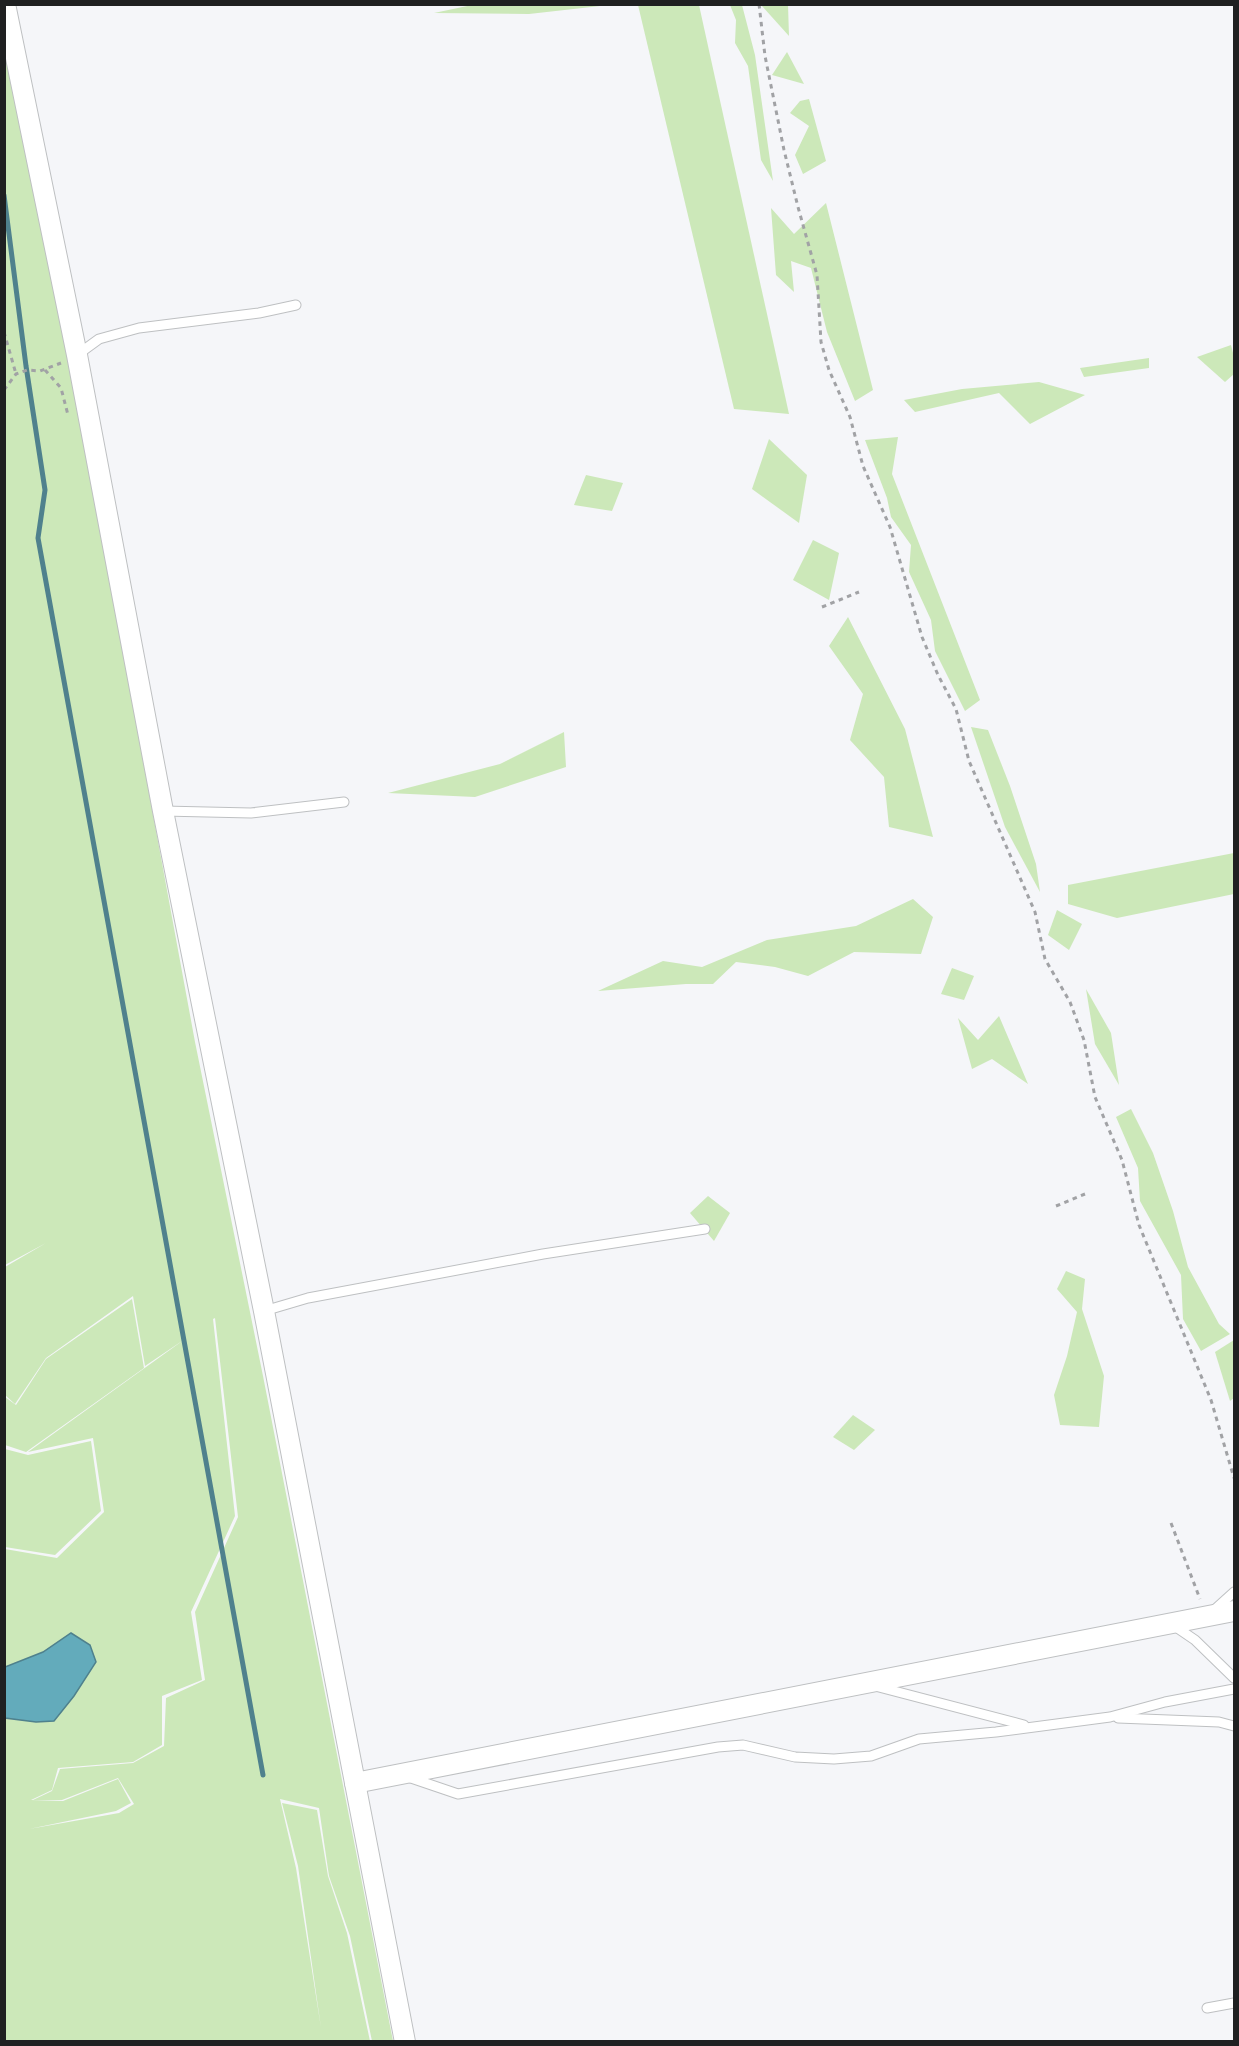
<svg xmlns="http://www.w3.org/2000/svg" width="1239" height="2046" font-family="'Varela Round',sans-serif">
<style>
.green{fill:#cce8b9;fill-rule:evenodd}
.water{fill:#63abbb;stroke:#4f818d;stroke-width:1.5}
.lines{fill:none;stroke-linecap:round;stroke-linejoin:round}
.stream{stroke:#4f818d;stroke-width:5}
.service-casing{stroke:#bec0c2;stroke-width:11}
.minor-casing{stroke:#bec0c2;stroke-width:22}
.path{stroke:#a1a2a5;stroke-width:3;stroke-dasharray:4.5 4.5;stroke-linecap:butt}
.service{stroke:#fff;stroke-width:9}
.minor{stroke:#fff;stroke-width:20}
</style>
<rect width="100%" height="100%" fill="#f5f6f9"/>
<g class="green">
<path d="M472,5V4L609,5L529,14L434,13Z"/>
<path d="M638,5H699L789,414L734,409Z"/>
<path d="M730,5H742L755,55L773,181L761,160L748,66L735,43L736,20Z"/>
<path d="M761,5H788L789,36Z"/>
<path d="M4,31L65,337L195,1042L263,1376L393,2041H372L350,1936L329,1876L319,1808L280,1799L296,1868L321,2028L298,1866L282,1803L317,1810L328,1876L347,1933L370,2041H5V1549L57,1558L104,1512L93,1438L28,1452L185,1339L145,1366L133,1296L46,1358L15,1404L5,1395V1267L46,1243L5,1265ZM215,1318L238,1517L195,1612L205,1680L166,1698L164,1746L133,1763L60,1769L52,1791L33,1800H62L118,1778L134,1804L119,1813L29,1829L116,1811L131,1803L118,1779L63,1801L31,1800L52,1790L58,1768L133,1762L162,1745V1696L202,1680L191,1612L235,1516L213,1319Z"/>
<path d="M787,52L804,84L772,75Z"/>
<path d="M809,99L826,161L803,174L795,155L809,126L790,113L800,101Z"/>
<path d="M826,203L873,390L855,401L827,332L811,268L791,261L794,292L776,275L771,208L794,234Z"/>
<path d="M1231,345L1234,357V374L1225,382L1197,357Z"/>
<path d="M1149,358V368L1084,377L1080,368Z"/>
<path d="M1039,382L1085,395L1030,424L999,393L915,412L904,400L962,389Z"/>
<path d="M898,437L892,474L980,700L965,711L935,651L931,620L909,572L911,545L891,517L887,498L865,440Z"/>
<path d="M769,439L807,475L799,523L752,489Z"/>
<path d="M586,475L623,483L612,511L574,505Z"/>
<path d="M813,540L839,553L829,600L793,580Z"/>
<path d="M848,617L905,729L933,837L889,827L884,777L850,740L863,694L829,646Z"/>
<path d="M971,727L988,730L1010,786L1036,864L1040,892L1005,827Z"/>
<path d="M564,732L566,767L475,797L388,793L500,764Z"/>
<path d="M1234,853V894L1117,918L1068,904V885Z"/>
<path d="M913,899L933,917L921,954L854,952L808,976L775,967L736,962L713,984H686L598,991L663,961L702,967L767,940L856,926Z"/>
<path d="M1057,910L1082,924L1069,950L1048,935Z"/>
<path d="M952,968L974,976L964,1000L941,994Z"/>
<path d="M1086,989L1111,1033L1119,1085L1095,1044Z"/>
<path d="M999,1016L1028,1084L992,1059L972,1069L958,1018L978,1040Z"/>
<path d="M1131,1109L1153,1153L1173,1211L1188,1267L1219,1324L1230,1334L1201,1351L1183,1319L1181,1275L1140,1201L1138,1168L1116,1117Z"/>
<path d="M708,1196L730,1213L714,1241L690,1213Z"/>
<path d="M1066,1271L1085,1279L1082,1309L1104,1376L1099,1427L1060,1425L1054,1395L1067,1356L1077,1312L1057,1289Z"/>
<path d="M132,1299L144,1368L26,1452L5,1445V1397L16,1405L46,1359Z"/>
<path d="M1234,1340V1398L1230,1401L1215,1352Z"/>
<path d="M853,1415L875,1430L854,1450L833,1437Z"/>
<path d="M91,1441L101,1511L55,1555L5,1547V1449L28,1455Z"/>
</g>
<path class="water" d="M71,1633L90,1645L96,1662L74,1696L54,1721L36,1722L5,1718V1667L43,1652Z"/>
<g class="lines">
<path class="stream" d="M4,195L26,366L45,490L38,538L263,1775"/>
<g class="service-casing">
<g id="service">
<path d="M77,355L99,339L139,328L259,313L296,305"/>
<path d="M163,811L251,813L344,802"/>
<path d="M264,1311L308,1298L543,1254L705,1229"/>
<path d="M1213,1611L1234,1592"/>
<path d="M1173,1625L1195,1640L1234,1678"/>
<path d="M875,1686L1024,1725"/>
<path d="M1118,1718L1219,1722L1234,1726"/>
<path d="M408,1777L458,1794L718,1747L743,1745L795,1757L834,1759L871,1756L919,1739L996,1732L1110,1717L1165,1702L1234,1689"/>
<path d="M1207,2008L1234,2003"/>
</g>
</g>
<g class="minor-casing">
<g id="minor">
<path d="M5,4L77,355L163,811L264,1311L405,2042"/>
<path d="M355,1783L1234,1611"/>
</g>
</g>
<g class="path">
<path d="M759,4L765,56L784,150L798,207L817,275L821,342L829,370L850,417L863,466L890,527L922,637L938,675L956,709L969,761L1035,912L1045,959L1070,1002L1084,1040L1095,1097L1122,1160L1139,1225L1211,1400L1234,1478"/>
<path d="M4,332L16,374"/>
<path d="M45,370L61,388L68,415"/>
<path d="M4,390L16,374L27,370L40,371L61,363"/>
<path d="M822,607L859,592"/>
<path d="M1056,1206L1085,1194"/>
<path d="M1171,1523L1200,1599"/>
</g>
<use href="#service" class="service"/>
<use href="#minor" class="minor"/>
</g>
<rect width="1239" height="2046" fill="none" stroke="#1f2021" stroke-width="12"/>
</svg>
